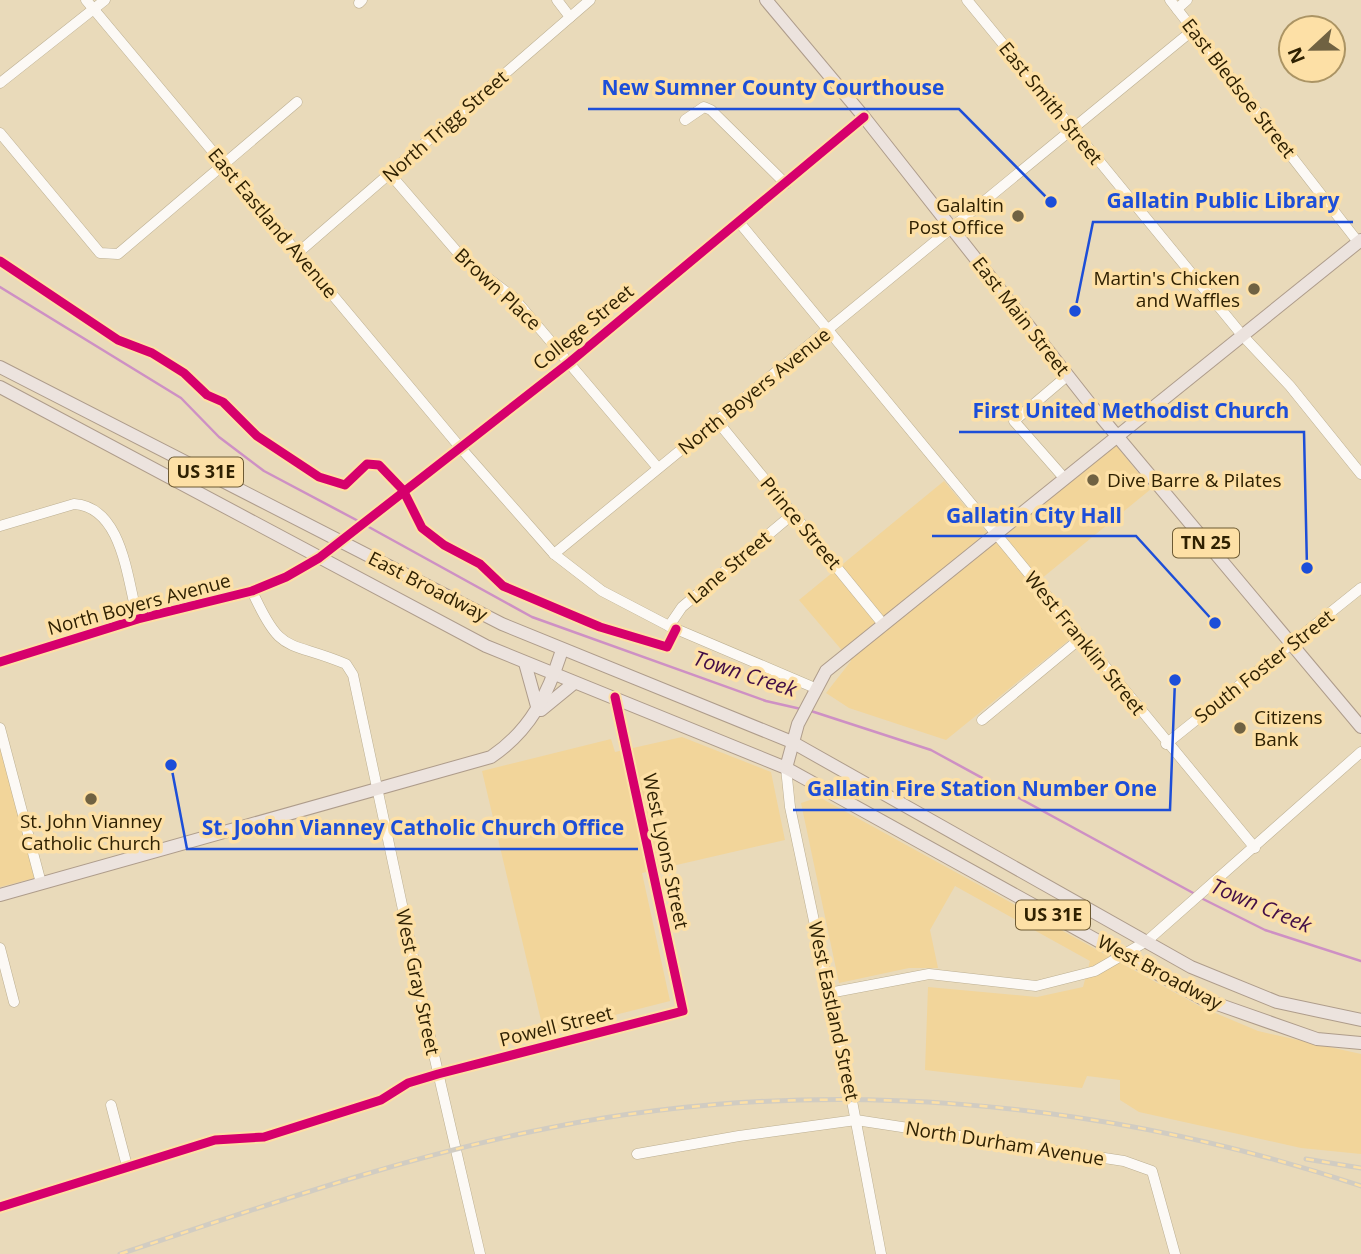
<svg xmlns="http://www.w3.org/2000/svg" width="1361" height="1254" font-family="'Open Sans',sans-serif">
<style>
.built{fill:#f2d59a}
.lines{fill:none;stroke-linecap:round;stroke-linejoin:round}
.stream{stroke:#ce90c4;stroke-width:2.5}
.minor-casing{stroke:#bcaf92;stroke-width:11}
.major-casing{stroke:#ae9c8b;stroke-width:14}
.minor{stroke:#fcf9f5;stroke-width:10}
.major{stroke:#ece3de;stroke-width:12}
.rail-casing{stroke:#d1ccc2;stroke-width:5}
.rail{stroke:#fde0a6;stroke-width:2.5;stroke-dasharray:8;stroke-linecap:butt}
.cycleway-casing{stroke:#fde0a6;stroke-width:13}
.cycleway{stroke:#d6006c;stroke-width:9}
.poi-dot{fill:#706242;stroke:#fde0a6;stroke-width:2.5}
.labels{text-anchor:middle;stroke-width:7;stroke-linejoin:round;paint-order:stroke}
.shield{fill:#fde0a6;stroke:#6d5a33;stroke-width:2}
.shield-label{font-size:18px;font-weight:bold;fill:#2f2102}
.street-label{font-size:19px;fill:#2f2102;stroke:#fde0a6}
.poi-label{font-size:19px;fill:#2f2102;stroke:#fde0a6;text-anchor:end}
.water-label{font-size:21px;font-style:italic;fill:#420e47;stroke:#fde0a6}
.leader{fill:none;stroke:#1d4ed8;stroke-width:2.5}
.callout-dot{fill:#1d4ed8;stroke:#fde0a6;stroke-width:2.5}
.callout-label{font-size:21px;text-anchor:middle;font-weight:bold;fill:#1d4ed8;stroke:#fde0a6;stroke-width:7;stroke-linejoin:round;paint-order:stroke}
</style>
<rect width="100%" height="100%" fill="#e9daba"/>
<g class="built">
<path d="M1115,444L1151,489L1030,588L1069,640L946,740L849,708L826,693L851,661L799,600L944,481L995,542Z"/>
<path d="M0,732L39,877L0,887Z"/>
<path d="M682,737L771,772L785,840L642,873L670,1001L544,1033L482,771L611,739L615,752Z"/>
<path d="M819,797L1201,1007L1258,1031L1361,1054V1154L1301,1148L1139,1112L1120,1100V1080L1087,1076L1082,1088L925,1070L928,987L1037,997L1083,987L1090,961L955,886L930,930L938,968H909L839,983L801,803Z"/>
</g>
<g class="lines">
<g class="stream">
<path d="M0,287L181,398L219,437L264,471L362,523"/>
<path d="M367,526L532,617L766,701L801,709"/>
<path d="M811,711L931,750L1195,894"/>
<path d="M1201,898L1265,930L1361,961"/>
</g>
<g class="minor-casing">
<g id="minor">
<path d="M86,0L459,446L554,554L602,591L669,626L815,688"/>
<path d="M557,0L570,17"/>
<path d="M967,0L1242,335L1290,386L1361,474"/>
<path d="M1170,0L1358,242"/>
<path d="M359,3L362,0"/>
<path d="M1177,9L1187,0"/>
<path d="M0,83L105,0"/>
<path d="M685,120L704,107L711,110L786,184"/>
<path d="M0,133L100,253L118,254L297,102"/>
<path d="M390,174L465,261L513,297L658,468"/>
<path d="M739,222L1255,848"/>
<path d="M299,252L590,0"/>
<path d="M718,422L883,624"/>
<path d="M1065,479L1014,421L1067,376"/>
<path d="M0,526L74,504C123,507 127,580 138,619"/>
<path d="M554,554L1193,30"/>
<path d="M252,591C282,657 286,639 346,664L353,675L434,1055L480,1254"/>
<path d="M669,626L682,607L794,513"/>
<path d="M0,662L138,619L252,591L286,577L319,558L570,362L864,117"/>
<path d="M982,720L1081,638"/>
<path d="M0,728L41,883"/>
<path d="M1166,744L1361,588"/>
<path d="M786,768L790,807L852,1101L881,1254"/>
<path d="M0,948L14,1002"/>
<path d="M829,993L929,974L1036,986L1095,971L1147,941L1361,752"/>
<path d="M111,1105L127,1166"/>
<path d="M637,1154L739,1136L856,1120L1124,1161L1152,1171L1175,1254"/>
<path d="M0,1207L215,1140L264,1137L381,1100L408,1083L438,1074L683,1011L615,697"/>
</g>
</g>
<g class="major-casing">
<g id="major">
<path d="M766,0L864,117L1091,405L1361,727"/>
<path d="M0,367L502,624L792,742L1191,967L1277,1002L1361,1020"/>
<path d="M0,387L486,646L786,768L1203,999L1317,1039L1361,1043"/>
<path d="M525,663L538,710"/>
<path d="M541,710L574,683"/>
<path d="M786,768L798,724L826,671L1361,240"/>
<path d="M0,895L491,757C531,730 548,694 562,650"/>
</g>
</g>
<use href="#minor" class="minor"/>
<use href="#major" class="major"/>
<g class="rail-casing">
<g id="rail">
<path d="M1306,1159L1361,1168"/>
<path d="M120,1254C261,1207 402,1157 549,1128C817,1074 1102,1099 1361,1186"/>
</g>
</g>
<use href="#rail" class="rail"/>
<g class="cycleway-casing">
<g id="cycleway">
<path d="M0,261L118,340L152,353L184,373L207,395L223,402L257,436L319,477L345,485L367,464L379,465L403,490L422,528L444,545L480,564L503,586L600,627L667,647L676,629"/>
<path d="M0,662L138,619L252,591L286,577L319,558L570,362L864,117"/>
<path d="M0,1207L215,1140L264,1137L381,1100L408,1083L438,1074L683,1011L615,697"/>
</g>
</g>
<use href="#cycleway" class="cycleway"/>
</g>
<g class="poi-dot">
<circle cx="1018" cy="216" r="7"/>
<circle cx="1254" cy="289" r="7"/>
<circle cx="1093" cy="480" r="7"/>
<circle cx="1240" cy="728" r="7"/>
<circle cx="91" cy="799" r="7"/>
</g>
<g class="labels">
<g class="shield">
<rect x="169" y="457.5" width="74" height="29" rx="5"/>
<rect x="1173" y="528.5" width="66" height="29" rx="5"/>
<rect x="1016" y="900.5" width="74" height="29" rx="5"/>
</g>
<g class="shield-label">
<text x="206" y="478">US 31E</text>
<text x="1206" y="549">TN 25</text>
<text x="1053" y="921">US 31E</text>
</g>
<g class="street-label">
<text transform="translate(1239 88) rotate(52)" y="7">East Bledsoe Street</text>
<text transform="translate(1051 103) rotate(51)" y="7">East Smith Street</text>
<text transform="translate(445 126) rotate(-41)" y="7">North Trigg Street</text>
<text transform="translate(273 223) rotate(50)" y="7">East Eastland Avenue</text>
<text transform="translate(498 289) rotate(43)" y="7">Brown Place</text>
<text transform="translate(1021 316) rotate(52)" y="7">East Main Street</text>
<text transform="translate(583 327) rotate(-39)" y="7">College Street</text>
<text transform="translate(754 391) rotate(-39)" y="7">North Boyers Avenue</text>
<text transform="translate(801 523) rotate(50)" y="7">Prince Street</text>
<text transform="translate(729 567) rotate(-40)" y="7">Lane Street</text>
<text transform="translate(428 586) rotate(27)" y="7">East Broadway</text>
<text transform="translate(139 604) rotate(-15)" y="7">North Boyers Avenue</text>
<text transform="translate(1085 643) rotate(51)" y="7">West Franklin Street</text>
<text transform="translate(1264 666) rotate(-38)" y="7">South Foster Street</text>
<text transform="translate(666 851) rotate(78)" y="7">West Lyons Street</text>
<text transform="translate(1160 972) rotate(28)" y="7">West Broadway</text>
<text transform="translate(418 982) rotate(78)" y="7">West Gray Street</text>
<text transform="translate(834 1011) rotate(78)" y="7">West Eastland Street</text>
<text transform="translate(556 1026) rotate(-14)" y="7">Powell Street</text>
<text transform="translate(1005 1143) rotate(9)" y="7">North Durham Avenue</text>
</g>
<g class="poi-label">
<text x="1004" y="212">Galaltin<tspan x="1004" dy="22">Post Office</tspan></text>
<text x="1240" y="285">Martin's Chicken<tspan x="1240" dy="22">and Waffles</tspan></text>
<text x="1107" y="487" text-anchor="start">Dive Barre &amp; Pilates</text>
<text x="1254" y="724" text-anchor="start">Citizens<tspan x="1254" dy="22">Bank</tspan></text>
<text x="91" y="828" text-anchor="middle">St. John Vianney<tspan x="91" dy="22">Catholic Church</tspan></text>
</g>
<g class="water-label">
<text transform="translate(745 674) rotate(18)" y="7">Town Creek</text>
<text transform="translate(1261 906) rotate(23)" y="7">Town Creek</text>
</g>
</g>
<path class="leader" d="M1051 202L959 109H588M1075 311L1093 222H1353M1307 568L1304 432H959M1215 623L1136 536H932M1175 680L1170 810H793M171 765L187 849H638"/>
<g class="callout-dot">
<circle cx="1051" cy="202" r="7"/>
<circle cx="1075" cy="311" r="7"/>
<circle cx="1307" cy="568" r="7"/>
<circle cx="1215" cy="623" r="7"/>
<circle cx="1175" cy="680" r="7"/>
<circle cx="171" cy="765" r="7"/>
</g>
<g class="callout-label">
<text x="773" y="95">New Sumner County Courthouse</text>
<text x="1223" y="208">Gallatin Public Library</text>
<text x="1131" y="418">First United Methodist Church</text>
<text x="1034" y="523">Gallatin City Hall</text>
<text x="982" y="796">Gallatin Fire Station Number One</text>
<text x="413" y="835">St. Joohn Vianney Catholic Church Office</text>
</g>
<g transform="translate(1312 49) rotate(248)"><circle r="33" fill="#fde0a6" stroke="#ab9464" stroke-width="2"/>
<path d="M0-5L12 26L0 18L-12 26Z" fill="#706242"/>
<text y="-10" font-size="19" font-weight="bold" text-anchor="middle" fill="#2f2102">N</text>
</g>
</svg>
